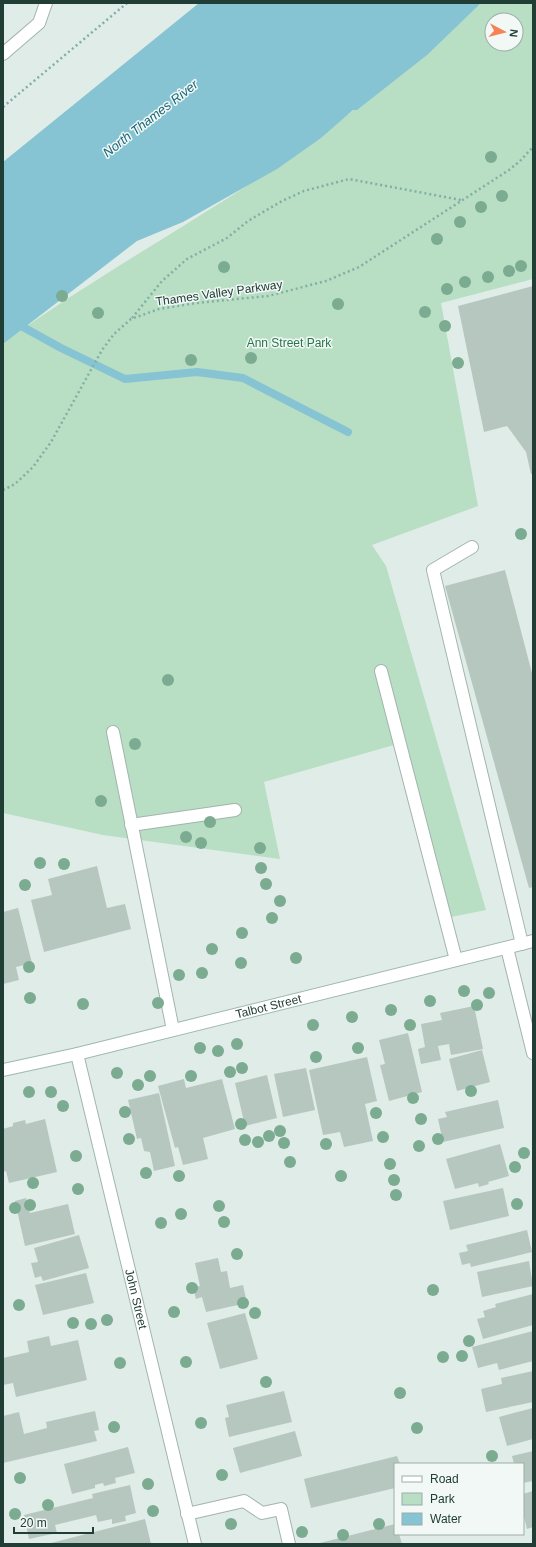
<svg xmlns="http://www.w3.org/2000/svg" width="536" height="1547" font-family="Arial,sans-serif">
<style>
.green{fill:#b8dec4;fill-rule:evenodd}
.water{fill:#86c4d3}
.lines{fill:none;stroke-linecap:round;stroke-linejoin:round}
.stream{stroke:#86c4d3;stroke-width:8}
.building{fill:#b6c7c0}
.lane-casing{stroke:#a3b4ae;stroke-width:14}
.street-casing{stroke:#a3b4ae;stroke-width:14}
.secondary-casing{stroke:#9eb8b0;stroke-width:14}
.path{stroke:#80b0a3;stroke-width:2.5;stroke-dasharray:2 3;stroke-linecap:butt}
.lane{stroke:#fff;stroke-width:12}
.street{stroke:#fff;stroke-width:12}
.secondary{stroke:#fff;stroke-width:12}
.tree{fill:#7bab91}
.labels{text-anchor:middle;stroke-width:3;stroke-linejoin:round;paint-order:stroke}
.street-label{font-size:12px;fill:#203d36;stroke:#f1f8f5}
.park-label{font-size:12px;fill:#29754a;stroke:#f1f8f5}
.water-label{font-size:13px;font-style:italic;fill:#19667b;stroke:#f1f8f5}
</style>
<rect width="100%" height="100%" fill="#e0ece7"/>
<path class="green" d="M481,3H533V279L441,303L478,506L372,545L386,566L486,910L446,918L394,745L264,782L280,859L103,835L3,813V343C93,278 191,224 283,162C353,115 416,58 481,3ZM492,20H516V44H492Z"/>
<path class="water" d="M199,3H481L427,55L357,110H353L321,138L277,169L183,222L137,241L3,344V162Z"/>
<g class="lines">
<path class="stream" d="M3,316L61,348L125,379L197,372L243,378L348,432"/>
</g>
<g class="building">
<path d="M533,286V474H531L526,452L507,426L484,432L458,306Z"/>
<path d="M505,570L533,677V887L529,888L445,586Z"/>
<path d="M97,866L107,908L125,904L131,929L44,952L31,900L52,895L48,879Z"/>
<path d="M18,908L32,963L16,967L19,980L3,984V912Z"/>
<path d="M474,1006L483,1049L451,1055L449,1044L438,1046L441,1060L421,1064L418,1049L425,1047L421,1024L442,1020L440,1013Z"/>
<path d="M408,1033L422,1092L389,1101L380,1065L385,1064L379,1040Z"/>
<path d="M482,1050L490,1082L457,1091L449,1059Z"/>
<path d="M367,1057L377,1101L365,1104L373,1141L344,1147L340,1132L323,1135L309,1070Z"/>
<path d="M306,1068L315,1110L283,1117L274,1074Z"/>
<path d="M267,1075L277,1118L245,1126L235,1083Z"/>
<path d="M184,1079L186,1088L222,1079L235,1129L203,1138L208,1159L183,1165L178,1147L175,1148L158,1086Z"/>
<path d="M159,1093L175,1166L154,1171L150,1152L144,1151L141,1138L137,1139L128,1100Z"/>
<path d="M498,1100L504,1128L443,1142L438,1119L447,1117L445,1112Z"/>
<path d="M45,1119L57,1172L9,1183L6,1171L3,1172V1129L13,1126V1123L25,1120L26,1124Z"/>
<path d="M500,1144L509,1176L488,1182L489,1184L479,1187L478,1183L455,1189L446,1159Z"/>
<path d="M503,1188L509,1216L450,1230L443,1201Z"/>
<path d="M26,1198L30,1213L68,1204L75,1234L25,1246L15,1201Z"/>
<path d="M527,1230L532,1252L471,1267L470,1263L462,1265L459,1253L468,1251L466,1245Z"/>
<path d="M79,1235L89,1268L43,1281L41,1276L35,1278L31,1263L38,1262L34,1248Z"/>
<path d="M218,1258L221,1272L227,1271L230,1288L243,1285L247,1303L206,1312L202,1297L196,1299L193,1287L200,1286L195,1263Z"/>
<path d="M529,1261L533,1286L482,1297L477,1272Z"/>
<path d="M86,1273L94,1303L43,1315L35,1285Z"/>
<path d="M533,1294V1325L483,1339L477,1319L485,1317L483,1311L496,1307L495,1304Z"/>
<path d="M245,1313L258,1359L220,1369L207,1323Z"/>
<path d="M533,1331V1361L499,1370L497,1363L478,1368L472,1347Z"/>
<path d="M49,1336L51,1346L78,1340L87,1380L16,1397L13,1383L3,1385V1358L29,1352L27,1341Z"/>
<path d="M533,1371V1402L486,1412L481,1389L502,1384L501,1378Z"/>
<path d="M284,1391L292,1422L229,1437L225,1418L229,1417L226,1405Z"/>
<path d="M533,1408V1439L507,1446L499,1417Z"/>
<path d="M95,1411L99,1430L94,1431L97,1441L3,1463V1416L19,1412L24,1434L47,1428L46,1422Z"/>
<path d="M295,1431L302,1456L240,1473L233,1448Z"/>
<path d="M128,1447L135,1473L115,1478L116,1483L104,1486L103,1483L95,1485V1488L72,1494L64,1464Z"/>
<path d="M533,1451V1481L523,1483V1464H514L512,1456Z"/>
<path d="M397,1456L400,1464H395V1488L311,1508L304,1479Z"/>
<path d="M130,1485L136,1513L125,1516L126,1521L112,1524V1519L98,1522L96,1515L55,1525L57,1533L29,1539L24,1515L93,1498L92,1494Z"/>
<path d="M533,1491V1527L527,1529L523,1512V1494Z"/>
<path d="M145,1519L151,1544H51V1543Z"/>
<path d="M395,1524V1534H399L402,1544H316Z"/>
</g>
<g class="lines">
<g class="lane-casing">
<g id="lane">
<path d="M472,547L433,570L522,944"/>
<path d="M381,671L456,960"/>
<path d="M113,732L173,1030"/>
<path d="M131,825L235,810"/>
<path d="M187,1514L244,1501L262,1513L281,1509L289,1544"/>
</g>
</g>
<g class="street-casing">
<g id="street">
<path d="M3,54L39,23L46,3"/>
<path d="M507,948L533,1053"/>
<path id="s1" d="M77,1054L195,1544"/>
</g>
</g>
<g class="secondary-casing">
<g id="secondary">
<path id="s2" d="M3,1070L77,1054L533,941"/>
</g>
</g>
<g class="path">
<path d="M3,107L127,3"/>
<path d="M132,318L162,281L187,259L227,238L248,221L282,201L304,191L349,179L461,200"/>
<path d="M3,490L15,484L33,467L51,442L102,350L114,334L131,319L159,309L196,303L268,296L326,281L359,267L509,170L520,161L533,147"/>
</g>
<use href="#lane" class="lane"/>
<use href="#street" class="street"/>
<use href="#secondary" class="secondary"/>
</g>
<g class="tree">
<circle cx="491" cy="157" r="6"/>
<circle cx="502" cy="196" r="6"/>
<circle cx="481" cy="207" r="6"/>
<circle cx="460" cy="222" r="6"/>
<circle cx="437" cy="239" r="6"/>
<circle cx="521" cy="266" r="6"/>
<circle cx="224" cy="267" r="6"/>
<circle cx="509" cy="271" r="6"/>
<circle cx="488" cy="277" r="6"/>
<circle cx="465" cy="282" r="6"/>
<circle cx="447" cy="289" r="6"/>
<circle cx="62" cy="296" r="6"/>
<circle cx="338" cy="304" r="6"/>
<circle cx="425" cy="312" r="6"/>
<circle cx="98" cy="313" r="6"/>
<circle cx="445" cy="326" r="6"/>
<circle cx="251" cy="358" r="6"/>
<circle cx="191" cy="360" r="6"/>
<circle cx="458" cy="363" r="6"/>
<circle cx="521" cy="534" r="6"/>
<circle cx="168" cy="680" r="6"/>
<circle cx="135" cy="744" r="6"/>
<circle cx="101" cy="801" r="6"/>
<circle cx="210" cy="822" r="6"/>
<circle cx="186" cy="837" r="6"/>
<circle cx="201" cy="843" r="6"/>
<circle cx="260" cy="848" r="6"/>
<circle cx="40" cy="863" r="6"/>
<circle cx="64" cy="864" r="6"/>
<circle cx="261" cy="868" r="6"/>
<circle cx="266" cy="884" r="6"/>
<circle cx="25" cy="885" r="6"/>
<circle cx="280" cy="901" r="6"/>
<circle cx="272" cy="918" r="6"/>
<circle cx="242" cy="933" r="6"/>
<circle cx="212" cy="949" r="6"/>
<circle cx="296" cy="958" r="6"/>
<circle cx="241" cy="963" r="6"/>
<circle cx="29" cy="967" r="6"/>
<circle cx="202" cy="973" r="6"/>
<circle cx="179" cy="975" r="6"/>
<circle cx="464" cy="991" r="6"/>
<circle cx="489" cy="993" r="6"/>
<circle cx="30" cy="998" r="6"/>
<circle cx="430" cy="1001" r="6"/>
<circle cx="158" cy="1003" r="6"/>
<circle cx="83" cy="1004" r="6"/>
<circle cx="477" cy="1005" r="6"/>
<circle cx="391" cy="1010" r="6"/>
<circle cx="352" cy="1017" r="6"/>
<circle cx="313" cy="1025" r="6"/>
<circle cx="410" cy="1025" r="6"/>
<circle cx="237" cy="1044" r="6"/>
<circle cx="200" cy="1048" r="6"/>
<circle cx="358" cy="1048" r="6"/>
<circle cx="218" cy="1051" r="6"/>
<circle cx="316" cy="1057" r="6"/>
<circle cx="242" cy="1068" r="6"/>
<circle cx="230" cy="1072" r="6"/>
<circle cx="117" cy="1073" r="6"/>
<circle cx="150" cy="1076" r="6"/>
<circle cx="191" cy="1076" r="6"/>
<circle cx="138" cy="1085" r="6"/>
<circle cx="471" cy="1091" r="6"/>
<circle cx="29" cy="1092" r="6"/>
<circle cx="51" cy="1092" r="6"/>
<circle cx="413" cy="1098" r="6"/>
<circle cx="63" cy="1106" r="6"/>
<circle cx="125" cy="1112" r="6"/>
<circle cx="376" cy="1113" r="6"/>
<circle cx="421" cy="1119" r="6"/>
<circle cx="241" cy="1124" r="6"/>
<circle cx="280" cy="1131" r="6"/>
<circle cx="269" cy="1136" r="6"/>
<circle cx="383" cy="1137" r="6"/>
<circle cx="129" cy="1139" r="6"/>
<circle cx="438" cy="1139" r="6"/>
<circle cx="245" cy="1140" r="6"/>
<circle cx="258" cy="1142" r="6"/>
<circle cx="284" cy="1143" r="6"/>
<circle cx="326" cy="1144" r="6"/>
<circle cx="419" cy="1146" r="6"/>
<circle cx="524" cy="1153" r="6"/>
<circle cx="76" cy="1156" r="6"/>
<circle cx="290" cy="1162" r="6"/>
<circle cx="390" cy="1164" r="6"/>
<circle cx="515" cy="1167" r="6"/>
<circle cx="146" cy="1173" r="6"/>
<circle cx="179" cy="1176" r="6"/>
<circle cx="341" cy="1176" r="6"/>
<circle cx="394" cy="1180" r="6"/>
<circle cx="33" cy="1183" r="6"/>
<circle cx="78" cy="1189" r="6"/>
<circle cx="396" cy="1195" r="6"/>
<circle cx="517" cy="1204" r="6"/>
<circle cx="30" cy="1205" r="6"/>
<circle cx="219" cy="1206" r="6"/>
<circle cx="15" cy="1208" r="6"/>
<circle cx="181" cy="1214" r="6"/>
<circle cx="224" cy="1222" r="6"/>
<circle cx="161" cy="1223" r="6"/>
<circle cx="237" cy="1254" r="6"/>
<circle cx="192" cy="1288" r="6"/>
<circle cx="433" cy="1290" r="6"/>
<circle cx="243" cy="1303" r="6"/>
<circle cx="19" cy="1305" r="6"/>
<circle cx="174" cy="1312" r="6"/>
<circle cx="255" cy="1313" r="6"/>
<circle cx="107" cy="1320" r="6"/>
<circle cx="73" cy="1323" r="6"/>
<circle cx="91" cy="1324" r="6"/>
<circle cx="469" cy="1341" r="6"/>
<circle cx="462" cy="1356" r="6"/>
<circle cx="443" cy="1357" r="6"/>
<circle cx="186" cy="1362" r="6"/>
<circle cx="120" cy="1363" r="6"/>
<circle cx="266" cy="1382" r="6"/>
<circle cx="400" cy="1393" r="6"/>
<circle cx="201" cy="1423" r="6"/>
<circle cx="114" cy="1427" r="6"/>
<circle cx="417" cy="1428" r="6"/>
<circle cx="492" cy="1456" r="6"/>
<circle cx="222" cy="1475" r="6"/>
<circle cx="20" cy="1478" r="6"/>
<circle cx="148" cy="1484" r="6"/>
<circle cx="48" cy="1505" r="6"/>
<circle cx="153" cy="1511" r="6"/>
<circle cx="15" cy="1514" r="6"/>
<circle cx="231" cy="1524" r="6"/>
<circle cx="379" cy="1524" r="6"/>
<circle cx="302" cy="1532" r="6"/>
<circle cx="343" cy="1535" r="6"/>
</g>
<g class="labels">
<g class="street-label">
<text transform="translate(219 293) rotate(-8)" y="4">Thames Valley Parkway</text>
<text dy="4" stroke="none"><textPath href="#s2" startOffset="273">Talbot Street</textPath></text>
<text dy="4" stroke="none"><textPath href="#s1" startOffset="252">John Street</textPath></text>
</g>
<g class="park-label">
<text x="289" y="347">Ann Street Park</text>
</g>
<g class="water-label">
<text transform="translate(150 118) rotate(-38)" y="5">North Thames River</text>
</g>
</g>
<rect width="536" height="1547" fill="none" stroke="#203d36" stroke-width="8"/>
<rect x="394" y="1463" width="130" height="72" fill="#f1f8f5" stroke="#9dada9"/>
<rect x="402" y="1476" width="20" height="6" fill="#ffffff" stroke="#9dada9"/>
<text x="430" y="1483" font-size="12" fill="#203d36">Road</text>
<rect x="402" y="1493" width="20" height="12" fill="#b8dec4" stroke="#9dada9"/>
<text x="430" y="1503" font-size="12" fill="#203d36">Park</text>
<rect x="402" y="1513" width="20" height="12" fill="#86c4d3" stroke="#9dada9"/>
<text x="430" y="1523" font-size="12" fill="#203d36">Water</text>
<g transform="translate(504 32) rotate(97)"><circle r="19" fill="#f1f8f5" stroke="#9dada9"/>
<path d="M0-3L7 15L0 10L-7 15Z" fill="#f68354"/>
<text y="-6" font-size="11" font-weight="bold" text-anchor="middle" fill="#203d36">N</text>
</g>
<path d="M14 1527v6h79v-6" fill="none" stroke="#203d36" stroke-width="2"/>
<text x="20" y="1527" font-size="12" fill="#203d36" stroke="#f1f8f5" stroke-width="3" paint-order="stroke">20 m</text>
</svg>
